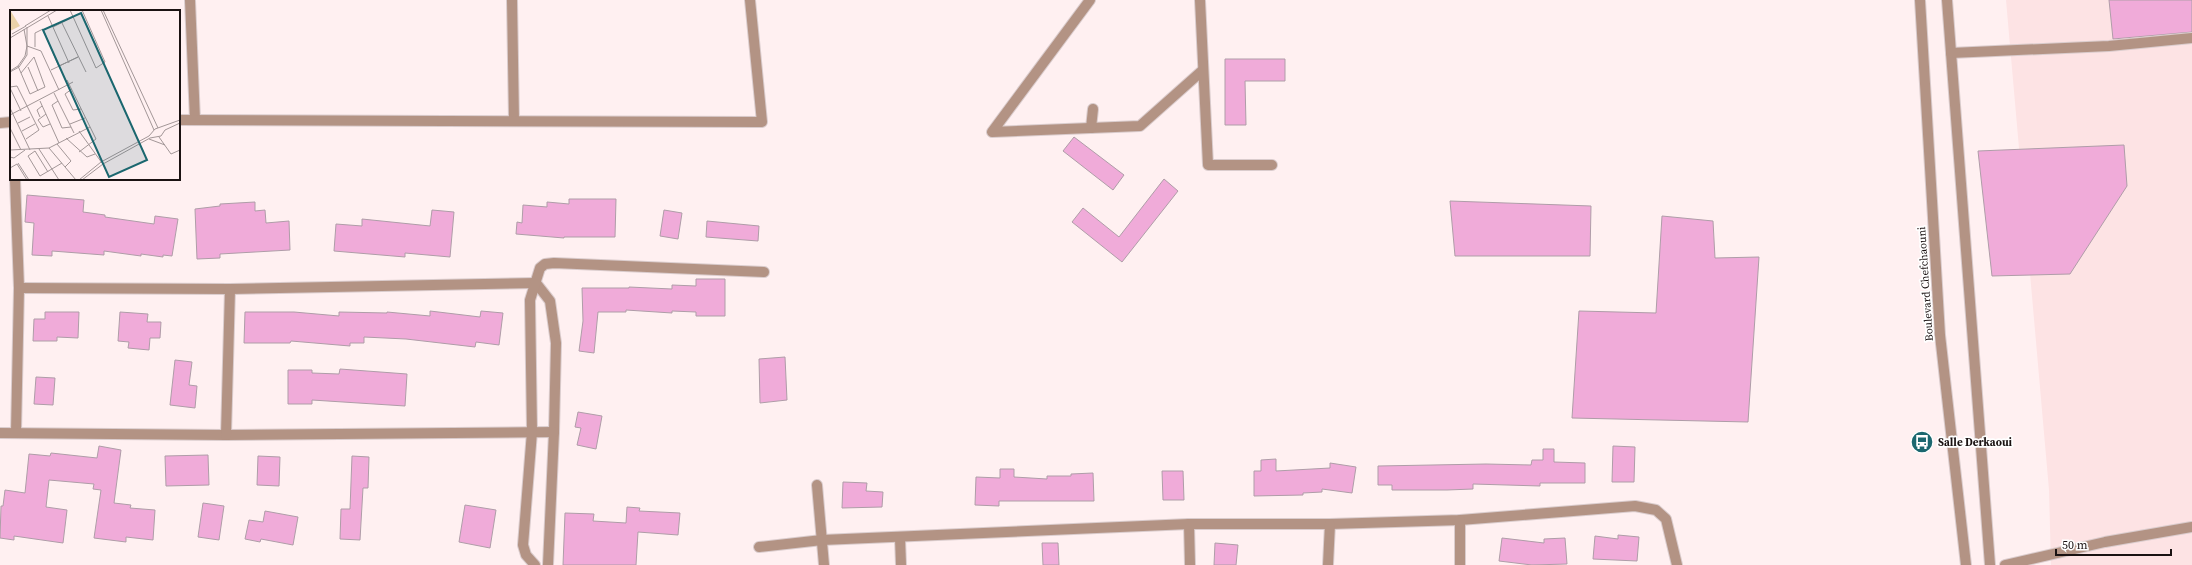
<svg xmlns="http://www.w3.org/2000/svg" width="2192" height="565" font-family="'Source Serif 4',serif">
<style>
.built{fill:#fde3e4}
.building{fill:#f0abd9;stroke:#af9da8}
.lines{fill:none;stroke-linecap:round;stroke-linejoin:round}
.minor-casing{stroke:#dacccd;stroke-width:12}
.minor{stroke:#b39384;stroke-width:10}
.labels{text-anchor:middle;stroke-width:3.5;stroke-linejoin:round;paint-order:stroke}
.street-label{font-size:11px;fill:#1a1212;stroke:#fff}
.poi-label{font-size:11px;font-weight:bold;fill:#1a1212;stroke:#fff;text-anchor:start}
.inset-road{fill:none;stroke:#a39798;stroke-width:1}
.view{fill:#1b676f;fill-opacity:0.15;stroke:#1b676f;stroke-width:2}
.inset-edge{fill:none;stroke:#1a1212;stroke-width:2}
</style>
<rect width="100%" height="100%" fill="#fff0f1"/>
<path class="built" d="M2006,0H2192V565H2051L2049,490Z"/>
<g class="building">
<path d="M2109,0H2192V32L2113,39Z"/>
<path d="M1225,59H1285V81H1245L1246,125H1225Z"/>
<path d="M1074,137L1124,175L1113,190L1063,151Z"/>
<path d="M2124,145L2127,186L2070,274L1992,276L1978,151Z"/>
<path d="M1164,179L1178,191L1122,262L1072,222L1083,208L1119,237Z"/>
<path d="M27,195L84,200L83,212L105,215V217L154,224L155,216L178,219L172,256L163,255V257L141,254V256L104,251V255L52,251V256L32,255L34,223L25,222Z"/>
<path d="M569,199H616L615,237H564V238L516,234L517,222L522,223L523,205L547,207V202L569,204Z"/>
<path d="M1450,201L1591,206L1590,256H1455Z"/>
<path d="M255,202V211L265,210L266,223L289,221L290,250L220,254V258L197,259L195,209L220,206V204Z"/>
<path d="M432,210L454,212L450,257L405,253V257L334,251L336,224L362,226V219L430,226Z"/>
<path d="M664,210L682,213L678,239L660,236Z"/>
<path d="M1662,216L1713,221L1715,258L1759,257L1748,422L1572,418L1579,311L1656,313Z"/>
<path d="M707,221L759,226L758,241L706,237Z"/>
<path d="M696,279H725V316H696V312L672,311V313L626,310V312H598L594,353L579,351L583,321L582,288H629V287L672,289V285L696,286Z"/>
<path d="M430,311L480,317L481,311L503,313L499,345L476,342L475,347L406,339L364,337V343H350V346L291,341L290,343H244L245,312H294L339,316V312L387,313V312L430,316Z"/>
<path d="M45,312H79L78,338L57,337V341H33L34,319H45Z"/>
<path d="M120,312L148,314L147,322H161L160,338H150L149,350L128,348L129,342L118,341Z"/>
<path d="M785,357L787,400L760,403L759,359Z"/>
<path d="M175,360L192,362L189,385L197,386L195,408L170,405Z"/>
<path d="M340,369L407,374L405,406L312,400V404H288V370H312V373L339,374Z"/>
<path d="M36,377L55,378L53,405L34,404Z"/>
<path d="M578,412L602,416L596,449L577,445L581,428L575,427Z"/>
<path d="M99,446L121,450L114,503L131,505L130,508L155,510L153,540L126,537V542L94,538L101,490L93,489L94,484L49,480L46,507L67,510L63,543L14,536V540L0,538L1,506H3L5,490L25,493L29,454L50,456L51,453L97,458Z"/>
<path d="M1613,446L1635,447L1634,482H1612Z"/>
<path d="M1543,449H1554V462L1585,463V483H1540V486L1473,484V489L1447,490H1392V485H1378V466L1486,464L1531,465L1532,460H1543Z"/>
<path d="M208,455L209,485L166,486L165,456Z"/>
<path d="M258,456L280,457L279,486L257,485Z"/>
<path d="M352,456L369,457L368,488H363L360,540L340,539L341,509H350Z"/>
<path d="M1276,459V471L1330,468V463L1356,467L1352,493L1322,489V492L1303,493V495L1254,496V471H1261V460Z"/>
<path d="M1000,469H1014V477L1047,479V476H1071V474L1093,473L1094,501H999V506L975,505L976,477L1000,478Z"/>
<path d="M1162,471H1183L1184,500H1163Z"/>
<path d="M843,482L867,483L866,491L883,492L882,507L842,508Z"/>
<path d="M203,503L224,506L219,540L198,537Z"/>
<path d="M465,505L496,510L490,548L459,542Z"/>
<path d="M627,507L640,508L639,511L680,513L678,535L638,532L636,565H563L565,513L594,514L593,521L626,523Z"/>
<path d="M265,511L298,517L293,545L261,539L260,542L245,539L249,520L263,522Z"/>
<path d="M1618,535L1639,537L1637,561L1593,559L1595,536L1618,539Z"/>
<path d="M1502,538L1544,543V539L1565,538L1567,564L1532,565L1499,561Z"/>
<path d="M1042,543H1058L1059,565H1043Z"/>
<path d="M1215,543L1238,545L1236,565H1214Z"/>
</g>
<g class="lines">
<g class="minor-casing">
<g id="minor">
<path d="M190,0L195,120"/>
<path d="M512,0L514,121"/>
<path d="M1090,0L992,132L1140,126L1203,70"/>
<path d="M1200,0L1208,165H1272"/>
<path d="M1920,0L1940,335L1966,565"/>
<path d="M1947,0L1990,565"/>
<path d="M1951,53L2109,46L2192,38"/>
<path d="M179,120L762,122L750,0"/>
<path d="M0,123L11,122"/>
<path d="M1091,128L1093,109"/>
<path d="M15,179L19,288L16,433"/>
<path d="M536,283L550,301L556,343L554,432L548,565"/>
<path d="M19,288L230,289L536,283"/>
<path d="M0,433L226,435L554,432"/>
<path d="M226,435L230,289"/>
<path d="M817,485L824,565"/>
<path d="M1189,524L1190,565"/>
<path d="M900,538L901,565"/>
<path d="M759,547L822,540L1189,524H1330L1460,520L1635,506L1656,510L1666,519L1677,565"/>
<path d="M535,565L526,555L523,545L532,432L530,300L540,268L545,264L554,263L764,272"/>
<path d="M1328,565L1330,524"/>
<path d="M1460,565V520"/>
<path d="M2005,565L2105,542L2192,527"/>
</g>
</g>
<use href="#minor" class="minor"/>
</g>
<defs>
<g id="bus-disc" transform="scale(1.15)"><circle r="9.5" fill="#1b676f" stroke="#fff"/><path d="M-5-6H5V4H4V6H2V4H-2V6H-4V4H-5ZM-3.5-4V0h7V-4ZM-3.5 1.2v1.5H-2V1.2ZM2 1.2v1.5H3.5V1.2Z" fill="#fff"/></g>
</defs>
<g fill-rule="evenodd">
<use href="#bus-disc" x="1922" y="442"/>
</g>
<g class="labels">
<g class="street-label">
<text transform="translate(1925 284) rotate(-94)" y="4">Boulevard Chefchaouni</text>
</g>
<g class="poi-label">
<text x="1938" y="446">Salle Derkaoui</text>
</g>
</g>
<g transform="translate(10 10)">
<rect width="170" height="170" fill="#fff0f1"/>
<path d="M0,0L10,16L0,21Z" fill="#ebd2a8"/>
<path class="inset-road" d="M60,0L86,58L95,52L72,0M91,0L144,120M93,0L148,118M38,6L59,53M52,13L76,62M15,16L41,0M43,17L63,7M2,24L16,16M0,28L47,0M17,36L31,41L49,80M25,37V23L33,19L49,57M8,56L20,84L35,77L24,47L11,63M49,56L68,47M18,57L28,81M41,60L68,47M0,61L8,56L15,46L17,36L14,19M0,62L9,57L17,45V17M57,70L86,129L69,142M0,77L7,76L29,120L16,129M0,78L11,101M62,79L55,84L63,100L71,99M44,83L64,123M30,91L49,133M48,91L42,95L52,118L61,117M0,98L20,140M36,104L28,110L33,117L40,114M0,105L63,72M30,107L27,100L32,96M8,113L20,107M60,114L75,108M0,118L11,140M12,121L25,114M69,121L92,153M149,127L161,144L170,140M56,128L77,147L85,144M139,129L155,135M47,134L61,151L55,157M39,138L66,170M29,139L49,170M0,140L39,138L80,117M25,141L18,146L30,166L52,153M25,141L38,162M0,147L4,148L15,140M8,153L19,170M0,158L7,154L17,170M69,170L91,152L139,126L145,119L170,110M72,170L93,154L140,128L151,126L155,120L170,113"/>
<path class="view" d="M71,3L137,150L99,167L33,20Z"/>
<rect width="170" height="170" class="inset-edge"/>
</g>
<path d="M2056 549v6h115v-6" fill="none" stroke="#1a1212" stroke-width="2"/>
<text x="2062" y="549" font-size="12" fill="#1a1212" stroke="#ffffff" stroke-width="3" paint-order="stroke">50 m</text>
</svg>
